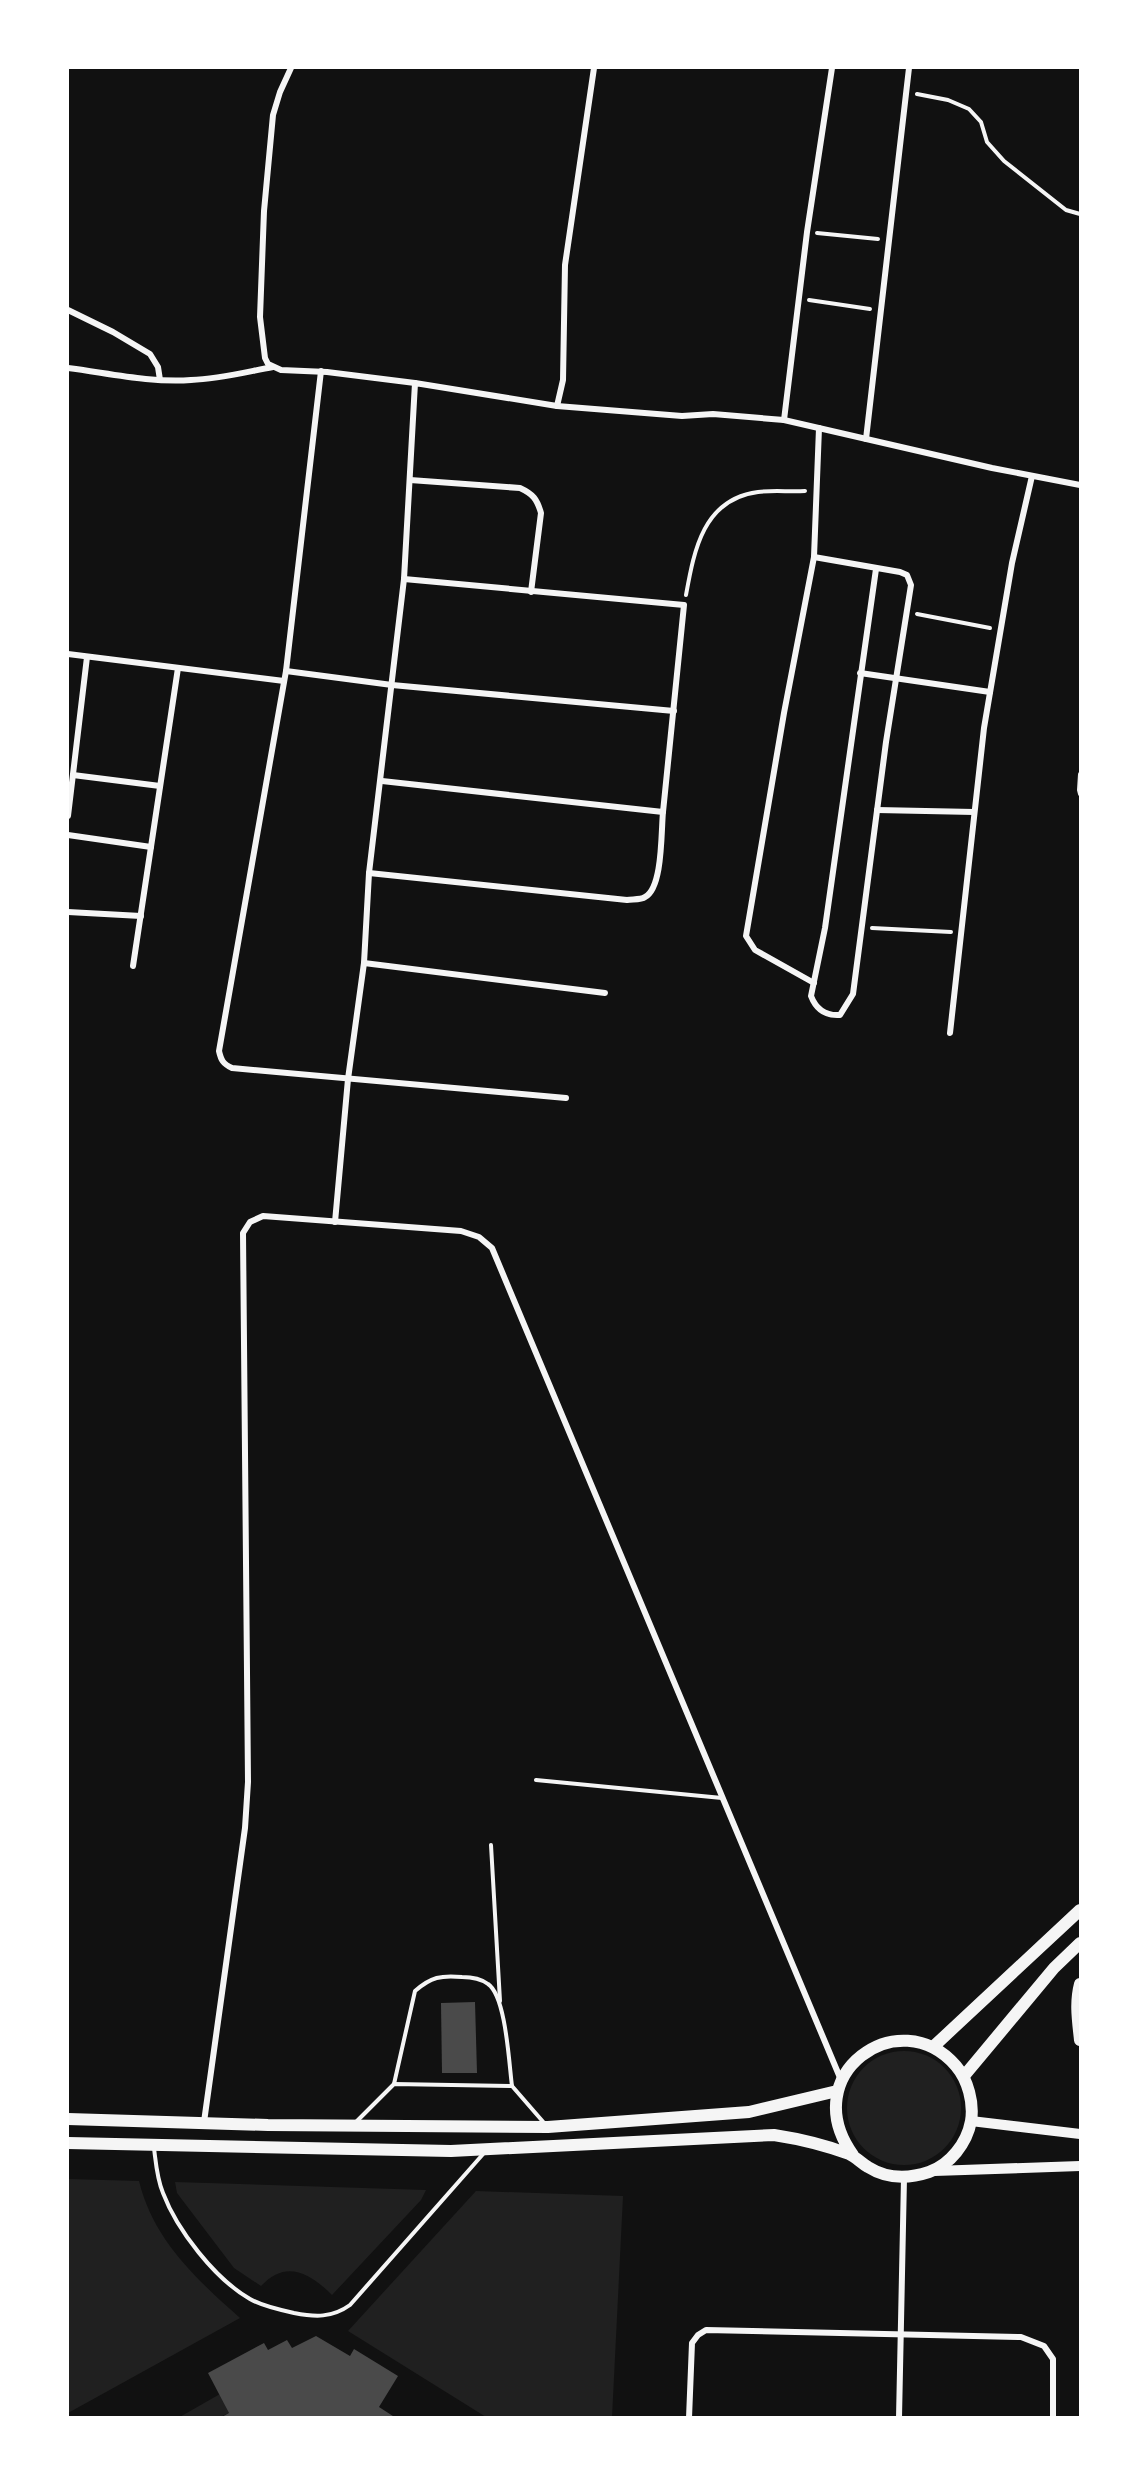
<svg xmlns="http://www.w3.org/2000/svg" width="1148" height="2485" font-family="Poppins,sans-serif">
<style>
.green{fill:#202020}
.building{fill:#4a4a4a}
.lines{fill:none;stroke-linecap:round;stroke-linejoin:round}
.path{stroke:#f5f5f5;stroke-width:4}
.service{stroke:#f5f5f5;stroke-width:4}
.minor{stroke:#f5f5f5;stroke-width:6}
.secondary{stroke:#f5f5f5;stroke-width:10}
.primary{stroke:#f5f5f5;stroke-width:12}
</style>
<rect width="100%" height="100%" fill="#111"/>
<g class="green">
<circle cx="904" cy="2108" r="57"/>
<path d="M68,2179L139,2181C153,2239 196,2279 240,2318L68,2413Z"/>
<path d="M175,2182L426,2190L421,2200L332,2295C310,2273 286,2259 261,2286L234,2268L177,2193Z"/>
<path d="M476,2191L623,2196L612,2417H486L348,2331Z"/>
<path d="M220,2394L229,2413L220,2417L178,2418Z"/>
</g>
<g class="building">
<path d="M475,2002L477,2073H442L441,2003Z"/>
<path d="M316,2336L350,2356L354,2349L398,2376L379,2407L396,2418H220L229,2413L208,2373L264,2343L268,2350L287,2340L292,2348Z"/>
</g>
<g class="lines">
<g class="path">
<path d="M917,94L948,100L969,109L981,122L987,142L1004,161L1066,210L1080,214"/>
<path d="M817,233L878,239"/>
<path d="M809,300L870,309"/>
<path d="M686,595C694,551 703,499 758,492C773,490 790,492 805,491"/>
<path d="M917,614L990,628"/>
<path d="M1080,774L1079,790L1080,794"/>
<path d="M872,928L951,932"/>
</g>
<g class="service">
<path d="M536,1780L722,1798"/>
<path d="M491,1845L500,2001"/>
<path d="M394,2084L415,1991C431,1977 441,1975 462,1977C471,1977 480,1978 488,1984C506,1996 509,2064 512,2086"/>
<path d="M355,2123L394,2084L512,2086L545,2124"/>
<path d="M154,2148C156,2164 157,2179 163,2193C177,2230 215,2279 250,2299C262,2306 280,2310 294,2313C315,2317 332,2318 350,2305L484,2153"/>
</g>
<g class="minor">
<path d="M291,68L280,92L273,115L264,211L260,317L265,358L268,364L281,370L327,372L415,383"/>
<path d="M68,310L113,332L150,354L158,367L160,380"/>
<path d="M68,368C108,373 150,383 191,380C219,379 246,372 273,367"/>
<path d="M321,371L286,671L219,1051C221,1060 223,1064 232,1068L566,1098"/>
<path d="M557,406L563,380L565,265L594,68"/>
<path d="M784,420L807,232L832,68"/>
<path d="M866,439L909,68"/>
<path d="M410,480L520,488C533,494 537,499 541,513L531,592"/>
<path d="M814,557L900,572L907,575L911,585L886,742L853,994L840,1015C826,1016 816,1009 811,996L825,928L876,569"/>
<path d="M68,654L284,681"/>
<path d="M286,671L392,685L674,711"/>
<path d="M860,673L990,692"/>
<path d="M73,775L160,786"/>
<path d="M382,781L663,812L684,605L404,579"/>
<path d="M877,810L974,812"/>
<path d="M68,816L87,657"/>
<path d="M68,835L151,847"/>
<path d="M369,873L627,900C632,899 641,900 645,897C663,888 661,831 663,812"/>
<path d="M68,912L141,916"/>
<path d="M364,963L605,993"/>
<path d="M133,966L178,668"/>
<path d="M814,983L755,950L746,936L784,713L814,557L819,428"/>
<path d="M950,1033L984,728L1012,563L1032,476"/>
<path d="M335,1222L348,1079L364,963L369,873L404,579L415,383L557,406L682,416L713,414L784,420L992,468L1080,485"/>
<path d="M204,2122L245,1828L248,1782L243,1233L250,1222L263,1216L461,1231L479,1237L492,1248L841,2080"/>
<path d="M689,2418L692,2343L698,2335L706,2330L1021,2337L1044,2346L1053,2359V2418"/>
<path d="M899,2418L904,2178"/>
</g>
<g class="secondary">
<path d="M971,2121L1080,2134"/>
<path d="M934,2171L1080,2166"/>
</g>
<g class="primary">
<path d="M1080,1984C1075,2003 1078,2021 1080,2040"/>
<path d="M933,2047L1080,1910"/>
<path d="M964,2076L1054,1968L1080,1943"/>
<path d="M68,2119L268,2125L548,2127L749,2112L837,2091"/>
<path d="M68,2143L451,2151L774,2135C800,2139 825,2145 849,2154C856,2157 861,2163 868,2167C887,2179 908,2179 929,2172C950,2165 967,2143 971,2121C974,2103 968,2080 956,2066C899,2000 795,2075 853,2155"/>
</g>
</g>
<rect width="1148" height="2485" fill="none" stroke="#ffffff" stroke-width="138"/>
</svg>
